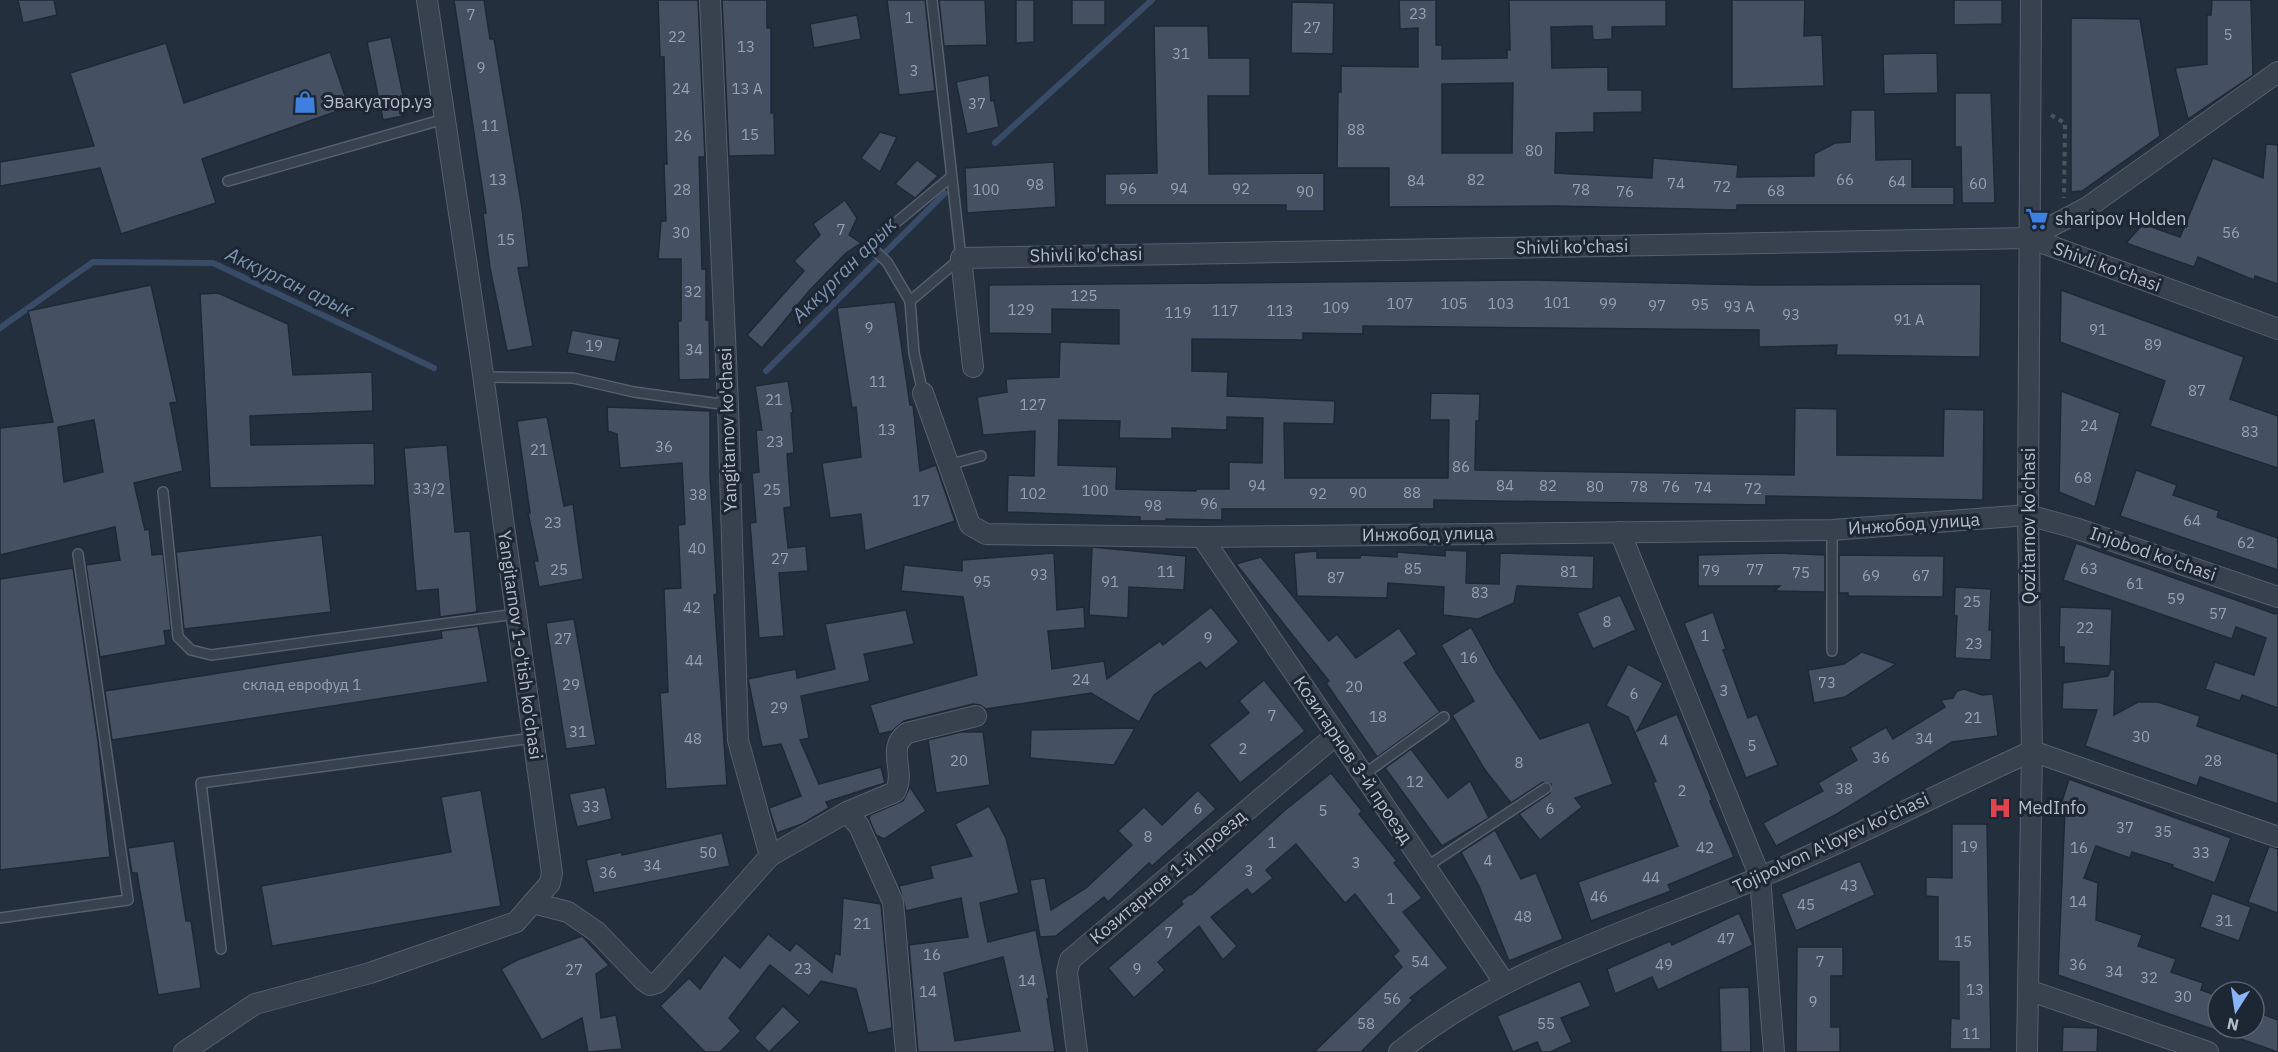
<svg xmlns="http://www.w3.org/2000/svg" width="2278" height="1052" font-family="'IBM Plex Sans',sans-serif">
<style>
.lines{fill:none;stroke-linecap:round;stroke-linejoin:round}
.stream{stroke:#394c67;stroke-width:6}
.building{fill:#455162;stroke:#1f2835;stroke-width:1.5;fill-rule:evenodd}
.lane-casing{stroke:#565f6c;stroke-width:12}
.street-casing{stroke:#565f6c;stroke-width:22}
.path{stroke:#44595c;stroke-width:4;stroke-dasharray:4.5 4.5;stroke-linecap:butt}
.lane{stroke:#38414e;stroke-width:9}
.street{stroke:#38414e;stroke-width:20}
.labels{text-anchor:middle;stroke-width:6;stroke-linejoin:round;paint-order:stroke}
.number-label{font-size:15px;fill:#98a1af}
.poi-label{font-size:18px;fill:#b4bcc9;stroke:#1d2633;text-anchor:start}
.street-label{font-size:18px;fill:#b4bcc9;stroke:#1d2633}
.water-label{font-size:20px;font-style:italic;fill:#7c92b1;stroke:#1d2633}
</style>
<rect width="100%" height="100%" fill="#242f3e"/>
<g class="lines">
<g class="stream">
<path d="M995,143L1152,0"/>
<path d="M0,328L93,262L213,263L434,368"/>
<path d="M766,371L945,193"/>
</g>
</g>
<g class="building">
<path d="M18,0H54L57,15L23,23Z"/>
<path d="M454,0H484L490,39H494L522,209L529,267L518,268L533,346L507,351L490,268L483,213H486Z"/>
<path d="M658,0H698L705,157H699L702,269H706V320H709L710,379L679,380L678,321H681V259H658L661,221H666L664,164H667L664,57H660Z"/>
<path d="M722,0H767V28H771V113H774L775,155L729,156Z"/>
<path d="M887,0H925L935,91L899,95Z"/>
<path d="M939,0H985L987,45L944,46Z"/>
<path d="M1016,0H1034V42L1016,43Z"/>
<rect x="1072" y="0" width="33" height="25"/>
<path d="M1399,0H1436V45H1442V59L1507,58V50H1510L1509,0H1666V26L1612,27V39L1593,40L1592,26L1551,27L1552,68L1608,67V90H1642V112L1594,113V132L1556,133L1555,173L1652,178L1653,158L1738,165L1737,177L1814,176V154L1835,143L1850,142L1851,110H1875L1876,160L1912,159V187H1954V205H1737V210L1555,206L1389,207V168H1337L1338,92H1341V66L1418,67V28L1400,29ZM1513,83L1512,153H1442V84Z"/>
<path d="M1732,0H1805L1804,36L1822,35L1824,86L1732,89Z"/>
<path d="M1954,0H2002V24L1954,25Z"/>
<path d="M2212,0H2251L2253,75L2188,119L2175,68L2207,64V15H2211Z"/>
<path d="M1292,2L1334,3L1333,54L1291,53Z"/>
<path d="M857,15L861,39L814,48L810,24Z"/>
<path d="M2071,18L2140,19L2160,136L2082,191L2071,192Z"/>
<path d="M1154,26H1208L1209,58H1250V96H1208L1209,174L1324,173V211H1286V205H1105V174L1157,173Z"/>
<path d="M391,37L407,115L383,120L367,42Z"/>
<path d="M166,43L184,103L330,52L349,107L202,159L216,203L121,234L100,168L0,186V162L94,146L70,73Z"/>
<path d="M1937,53L1938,93L1884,94L1883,54Z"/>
<path d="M989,75L991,101L994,100L999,127L967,134L956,82Z"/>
<path d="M1955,93H1991L1995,203H1962L1961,147H1955Z"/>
<path d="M880,132L897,137L880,172L861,158Z"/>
<path d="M2266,144L2278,145V284L2255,276L2254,280L2198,257L2194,267L2126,243L2143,224L2180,237L2213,158L2263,178Z"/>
<path d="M917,160L938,176L915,198L895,184Z"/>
<path d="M1054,162L1056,207L967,213L965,168Z"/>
<path d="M845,200L857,218L849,235L861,243L846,253L809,291L762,348L747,335L804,271L794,261L820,235L813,224Z"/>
<path d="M1534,280L1755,285L1981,284L1980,357L1836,355L1837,345L1759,347V330L1363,326V334L1303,333V340L1192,339V371L1228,372L1227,396L1335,401L1334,424L1284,423L1285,478H1448L1449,420H1430L1431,393L1480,394L1479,421H1476L1475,470L1794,475L1795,408L1837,409V455L1943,456L1944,409L1984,410L1983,500L1766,496V505L1434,500V509H1222V520L1166,519V521H1140V517L1007,512L1008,475L1034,476L1035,431L983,435L977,397L1007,392L1006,379L1059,377L1060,342L1119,344V310L1052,309V334L989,333V285ZM1227,417L1263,418L1262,463L1229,462V489H1196V491L1116,489L1117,467L1058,465L1059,420L1120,421L1119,438L1172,439V428L1227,430Z"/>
<path d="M151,285L177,402L170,403L183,471L134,483L145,530L149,529L152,555L163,554L171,630L164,631L166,645L100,657L86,565L120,560L115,527L0,555V428L53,422L28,311ZM94,420L103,472L64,482L58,427Z"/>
<path d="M2061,290L2244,357L2230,399L2278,416V468L2150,426L2165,381L2060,342Z"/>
<path d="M218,293L288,324L293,375L372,372L373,411L250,416L251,445L374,443L375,485L210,488L200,294Z"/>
<path d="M895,302L910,405H913L920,471L936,465L955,521L865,551L861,514L830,518L822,463L861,457L856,407L852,408L837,308Z"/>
<path d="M572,330L620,339L615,362L567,353Z"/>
<path d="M788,381L793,413H791L794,453L787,454L791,507L784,508L788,548L806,546L808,571L779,573L784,636L759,638L750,523L756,522L752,473L759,472L756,430H762L755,386Z"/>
<path d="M2061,391L2120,413L2095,507L2059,492Z"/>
<path d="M607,407L710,411V475L717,594L714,595L727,785L666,789L660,693L668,692L664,589L681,588L678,525L685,524L682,463L620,468L617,434L608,431Z"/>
<path d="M547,417L564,506L573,504L583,579L539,587L534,561H538L528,513H530L517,421Z"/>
<path d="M447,445L455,532L470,531L477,612L440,617L438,589L416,591L404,448Z"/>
<path d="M2136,470L2177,485L2173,495L2219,511L2217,517L2278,538V570L2120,516Z"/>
<path d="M322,535L331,612L184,629L176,552Z"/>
<path d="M2076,543L2275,614L2278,613V708L2242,695L2240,701L2205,689L2215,662L2254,675L2266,638L2236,627L2232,639L2063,580Z"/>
<path d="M1092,547L1186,556L1184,590L1129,587L1128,618L1089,615Z"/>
<path d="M1445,550L1467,551L1466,583L1499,584L1500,553L1594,556L1593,589L1517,586L1514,603L1478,619L1443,615L1444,587L1388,583L1387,598L1297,596L1294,553L1317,551V558H1360L1361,555L1397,557V552L1445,556Z"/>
<path d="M1054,553L1057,610L1084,607L1085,628L1048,631L1052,669L1104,661L1107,679L1160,641L1163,645L1211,607L1239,642L1206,669L1200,662L1154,695L1139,722L1091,693L986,709L980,705L973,704L904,721L892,731L879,734L870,705L977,675L963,597L901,591L904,565L962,571V560Z"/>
<path d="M1777,553L1825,555V592L1774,591L1780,586H1698V555Z"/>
<path d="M1839,555L1944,556L1943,597L1848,596V593H1839Z"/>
<path d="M1261,557L1329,641L1337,634L1356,658L1399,628L1417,654L1404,663L1440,712L1377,757L1326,683L1329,681L1236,564Z"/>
<path d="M73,568L98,742L110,857L0,870V579Z"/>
<path d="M1955,587L1991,589L1989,630H1992L1991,660L1955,658L1957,616H1954Z"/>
<path d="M1620,595L1636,630L1593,649L1577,613Z"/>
<path d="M2060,607L2112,609L2110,666L2064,663V647H2059Z"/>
<path d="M906,610L914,644L864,654L870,681L801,696L809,738L800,740L819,784L881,767L885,783L826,802L829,808L802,824L777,833L769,808L801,796L781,744L762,747L748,679L796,669L797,678L835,669L825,624Z"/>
<path d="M1713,612L1726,649L1723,650L1748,718L1757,714L1778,765L1746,778L1684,623Z"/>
<path d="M574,619L596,745L566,749L546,623Z"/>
<path d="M478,626L488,682L112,740L105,691L442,638L441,631Z"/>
<path d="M1471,627L1496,672L1540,739L1589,722L1613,784L1575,798L1582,807L1540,840L1519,814L1550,793L1551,784L1543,782L1511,803L1485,770L1452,715L1474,701L1441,645Z"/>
<path d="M1862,652L1896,664L1845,697L1814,703L1808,670L1844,664Z"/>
<path d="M1628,664L1663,683L1637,731L1677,714L1712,800L1710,801L1734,857L1668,885L1671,891L1591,921L1578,882L1678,846L1653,783L1656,781L1628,717L1606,706Z"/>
<path d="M2111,669L2115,670L2114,715L2138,702H2158L2200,716L2197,726L2278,754V804L2200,777L2197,786L2085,746L2097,710L2062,709L2063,683L2108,676Z"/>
<path d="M1264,680L1305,731L1240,783L1209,745L1249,713L1239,701Z"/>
<path d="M1964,689L1982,695L1993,694L1998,736L1952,742L1837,814L1776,846L1763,823L1823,791L1818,783L1857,760L1850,748L1886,727L1893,739L1945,707L1941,700L1953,698L1957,691Z"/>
<path d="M1135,728L1114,765L1030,758L1031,730Z"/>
<path d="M961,732H983L990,785L936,793L928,740Z"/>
<path d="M1411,749L1448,798L1470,781L1489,818L1442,846L1385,768Z"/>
<path d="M1331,773L1362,811L1359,814L1397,861L1394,863L1422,898L1403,912L1448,968L1410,998L1413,1000L1361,1052H1314L1402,967L1393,956L1399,951L1355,894L1345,903L1296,844L1266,870L1273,878L1252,895L1247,889L1211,917L1237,946L1223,960L1199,926L1158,962L1165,970L1134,998L1108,968L1176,910L1183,904L1181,901L1190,894L1191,895L1284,811Z"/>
<path d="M2069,779L2231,838L2215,883L2172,867L2173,865L2132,852L2130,858L2096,846L2084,878L2098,883L2096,920L2142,935L2138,946L2176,959L2171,972L2203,983L2201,990L2218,996V1028H2254V1011L2278,1020V1052L2058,975L2065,810L2060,808Z"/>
<path d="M605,787L612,819L577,827L569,794Z"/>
<path d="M910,787L926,811L884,839L876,835L869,819L870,815L903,801Z"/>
<path d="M481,790L501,906L272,946L261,886L451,852L441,797Z"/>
<path d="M1198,790L1216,809L1152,866L1149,863L1108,902L1104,897L1056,936L1040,937L1030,880L1045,878L1051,910L1086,888L1132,845L1118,831L1144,807L1162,825Z"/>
<path d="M989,806L1006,838L1019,893L980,903L988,942L1036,930L1049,999H1047L1055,1052H918L909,945L968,937L961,898L906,911L899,886L933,878L930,866L972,856L955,824ZM1003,957L1020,1031L955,1041L944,973Z"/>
<path d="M1952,824H1987L1991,1049H1950L1951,1018L1959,1019V962L1938,961V897L1926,896V877L1952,878Z"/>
<path d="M1495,830L1521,879L1536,873L1563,939L1509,961L1479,886L1461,852Z"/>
<path d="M722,833L730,866L594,893L586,860L622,852V855Z"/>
<path d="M174,841L186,921H191L201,988L158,995L137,873H132L128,848Z"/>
<path d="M2269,846L2278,849V913L2248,902Z"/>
<path d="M1860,861L1875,895L1796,931L1781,894Z"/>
<path d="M2212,893L2251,907L2239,941L2200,927Z"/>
<path d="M843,898L881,904L892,1028L868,1033L856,989L821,981L809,996L770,965L729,1018L741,1031L720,1052H705L660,1006L689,978L700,989L724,955L740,968L768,934L790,951L796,943L832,972L835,953L840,955Z"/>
<path d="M1739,913L1753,945L1658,990L1652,977L1615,994L1607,969L1670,941L1672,945Z"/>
<path d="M582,936L609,965L596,974L601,1018L616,1015L622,1049L588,1052L582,1018L542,1040L501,969L517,960Z"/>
<path d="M1797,947H1843V976H1831V1027H1840V1052H1796Z"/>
<path d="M1580,981L1591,1006L1561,1018L1572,1042L1550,1052H1542L1537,1042L1513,1052L1497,1016Z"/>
<path d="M1749,987L1751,1052H1721L1719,988Z"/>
<path d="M783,1006L800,1022L769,1052L754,1038Z"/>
<path d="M2063,1027L2098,1028L2097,1052H2062Z"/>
</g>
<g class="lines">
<g class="lane-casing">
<g id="lane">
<path d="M228,181L444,119"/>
<path d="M910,301L887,262L869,245L951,177"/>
<path d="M483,377L573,378L634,392L728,405"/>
<path d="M923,393L914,353L910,301L961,258L932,0"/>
<path d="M948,465L981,456"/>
<path d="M163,492L178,637L191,650L211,655L516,614"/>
<path d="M1832,530V651"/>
<path d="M1363,775L1444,717"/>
<path d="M1426,867L1546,788"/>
<path d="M0,918L128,900L78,554"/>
<path d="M221,949L201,783L533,738"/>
</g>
</g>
<g class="street-casing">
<g id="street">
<path d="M710,0L728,405L738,740L770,856"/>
<path d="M2029,238L2088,207L2278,72"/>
<path d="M973,367L961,258L2029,238L2278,329"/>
<path d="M923,393L970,525L986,534L1202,537L1832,530L2028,515L2075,528L2278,597"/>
<path d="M1620,532L1760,877L1774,1052"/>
<path d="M1202,537L1504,982"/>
<path d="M847,812L859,826L893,902L906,1052"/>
<path d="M533,903L568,912L597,932L643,980L650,985L657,983L770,856L847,812L895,792C907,771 885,749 907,733L976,716"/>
<path d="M2028,990L2208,1052"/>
<path d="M184,1052L255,1004L370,973L516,922L550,883L552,873L480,353L427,0"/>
<path d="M1077,1052L1067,972L1070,960L1336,735"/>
<path d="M1399,1052C1498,970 1638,928 1756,879C1850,840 1940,793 2032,751L2278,837"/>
<path d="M2027,1052L2032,751L2028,515L2031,0"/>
</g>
</g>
<path class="path" d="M2051,115L2065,123L2064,198"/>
<use href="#lane" class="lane"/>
<use href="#street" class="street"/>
</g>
<defs>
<g id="shop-bare" transform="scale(1.8)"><path d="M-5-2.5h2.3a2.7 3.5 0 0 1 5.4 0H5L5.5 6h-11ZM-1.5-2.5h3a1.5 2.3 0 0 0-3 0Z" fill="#3f7fe0" stroke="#1d2633" stroke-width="2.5" paint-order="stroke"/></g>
<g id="supermarket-bare" transform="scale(1.8)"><path d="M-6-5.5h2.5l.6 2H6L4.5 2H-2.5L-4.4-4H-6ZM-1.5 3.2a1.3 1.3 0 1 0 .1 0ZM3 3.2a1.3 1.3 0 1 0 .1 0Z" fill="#3f7fe0" stroke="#1d2633" stroke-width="2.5" paint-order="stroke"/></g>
<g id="hospital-bare" transform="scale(1.8)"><path d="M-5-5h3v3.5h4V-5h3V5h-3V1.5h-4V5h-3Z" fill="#e0444e" stroke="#1d2633" stroke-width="2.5" paint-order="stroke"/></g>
</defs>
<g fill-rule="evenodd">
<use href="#shop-bare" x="305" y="102"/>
<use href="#supermarket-bare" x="2037" y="219"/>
<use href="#hospital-bare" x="2000" y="808"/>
</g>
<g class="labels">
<g class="number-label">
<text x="1418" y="19">23</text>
<text x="471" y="20">7</text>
<text x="909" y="23">1</text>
<text x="1312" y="33">27</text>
<text x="2228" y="40">5</text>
<text x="677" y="42">22</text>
<text x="746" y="52">13</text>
<text x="1181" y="59">31</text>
<text x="481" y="73">9</text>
<text x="914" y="76">3</text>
<text x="681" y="94">24</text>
<text x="747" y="94">13 А</text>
<text x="977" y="109">37</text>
<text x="490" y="131">11</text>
<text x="1356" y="135">88</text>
<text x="750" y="140">15</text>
<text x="683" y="141">26</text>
<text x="1534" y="156">80</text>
<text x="498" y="185">13</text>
<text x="1476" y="185">82</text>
<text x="1845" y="185">66</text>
<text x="1416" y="186">84</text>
<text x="1897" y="187">64</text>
<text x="1676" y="189">74</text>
<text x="1978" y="189">60</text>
<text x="1035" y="190">98</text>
<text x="1722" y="192">72</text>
<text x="1128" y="194">96</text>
<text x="1179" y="194">94</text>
<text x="1241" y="194">92</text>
<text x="682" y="195">28</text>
<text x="986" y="195">100</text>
<text x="1581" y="195">78</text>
<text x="1776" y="196">68</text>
<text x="1305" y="197">90</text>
<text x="1625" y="197">76</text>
<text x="841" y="235">7</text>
<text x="681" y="238">30</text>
<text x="2231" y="238">56</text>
<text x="506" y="245">15</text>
<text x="693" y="297">32</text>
<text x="1084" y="301">125</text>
<text x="1557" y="308">101</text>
<text x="1400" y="309">107</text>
<text x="1454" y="309">105</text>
<text x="1501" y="309">103</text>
<text x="1608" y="309">99</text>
<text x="1700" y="310">95</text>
<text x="1657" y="311">97</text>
<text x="1739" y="312">93 A</text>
<text x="1336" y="313">109</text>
<text x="1021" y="315">129</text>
<text x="1225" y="316">117</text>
<text x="1280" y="316">113</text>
<text x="1178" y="318">119</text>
<text x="1791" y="320">93</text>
<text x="1909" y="325">91 A</text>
<text x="869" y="333">9</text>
<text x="2098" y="335">91</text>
<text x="2153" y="350">89</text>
<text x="594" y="351">19</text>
<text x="694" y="355">34</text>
<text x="878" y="387">11</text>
<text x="2197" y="396">87</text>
<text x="774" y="405">21</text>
<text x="1033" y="410">127</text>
<text x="2089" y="431">24</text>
<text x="887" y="435">13</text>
<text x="2250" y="437">83</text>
<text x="775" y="447">23</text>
<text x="664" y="452">36</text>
<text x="539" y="455">21</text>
<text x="1461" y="472">86</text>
<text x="2083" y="483">68</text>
<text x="1257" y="491">94</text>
<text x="1505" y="491">84</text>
<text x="1548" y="491">82</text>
<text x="1595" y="492">80</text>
<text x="1639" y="492">78</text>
<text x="1671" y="492">76</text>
<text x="1703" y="493">74</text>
<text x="429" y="494">33/2</text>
<text x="1753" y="494">72</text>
<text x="772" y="495">25</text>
<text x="1095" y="496">100</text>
<text x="1358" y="498">90</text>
<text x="1412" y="498">88</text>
<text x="1033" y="499">102</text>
<text x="1318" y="499">92</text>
<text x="698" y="500">38</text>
<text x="921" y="506">17</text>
<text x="1209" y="509">96</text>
<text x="1153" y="511">98</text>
<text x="2192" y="526">64</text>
<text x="553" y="528">23</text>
<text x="2246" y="548">62</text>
<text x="697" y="554">40</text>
<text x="780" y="564">27</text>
<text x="1413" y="574">85</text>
<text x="2089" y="574">63</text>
<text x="559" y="575">25</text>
<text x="1755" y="575">77</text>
<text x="1711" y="576">79</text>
<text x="1166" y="577">11</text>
<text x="1569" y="577">81</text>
<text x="1801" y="578">75</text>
<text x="1039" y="580">93</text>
<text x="1871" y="581">69</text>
<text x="1921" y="581">67</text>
<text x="1336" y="583">87</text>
<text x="982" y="587">95</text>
<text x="1110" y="587">91</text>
<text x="2135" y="589">61</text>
<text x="1480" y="598">83</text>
<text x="2176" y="604">59</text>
<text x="1972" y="607">25</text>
<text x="692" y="613">42</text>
<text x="2218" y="619">57</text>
<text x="1607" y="627">8</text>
<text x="2085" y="633">22</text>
<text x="1705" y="641">1</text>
<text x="1208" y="643">9</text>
<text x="563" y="644">27</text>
<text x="1974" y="649">23</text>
<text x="1469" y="663">16</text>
<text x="694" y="666">44</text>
<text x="1081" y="685">24</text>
<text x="1827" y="688">73</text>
<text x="302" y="690">склад еврофуд 1</text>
<text x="571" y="690">29</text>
<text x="1354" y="692">20</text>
<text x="1724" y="696">3</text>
<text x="1634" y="699">6</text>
<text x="779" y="713">29</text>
<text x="1272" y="721">7</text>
<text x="1378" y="722">18</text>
<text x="1973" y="723">21</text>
<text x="578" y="737">31</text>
<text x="2141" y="742">30</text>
<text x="693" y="744">48</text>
<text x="1924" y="744">34</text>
<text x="1664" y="746">4</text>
<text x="1752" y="751">5</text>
<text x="1243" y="754">2</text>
<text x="1881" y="763">36</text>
<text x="959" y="766">20</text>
<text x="2213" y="766">28</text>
<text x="1519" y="768">8</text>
<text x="1415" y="787">12</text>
<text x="1844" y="794">38</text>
<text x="1682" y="796">2</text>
<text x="591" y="812">33</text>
<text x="1198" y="814">6</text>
<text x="1550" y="814">6</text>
<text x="1323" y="816">5</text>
<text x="2125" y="833">37</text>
<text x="2163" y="837">35</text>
<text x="1148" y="842">8</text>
<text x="1272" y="848">1</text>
<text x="1969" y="852">19</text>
<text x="1705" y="853">42</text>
<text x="2079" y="853">16</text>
<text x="708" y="858">50</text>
<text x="2201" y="858">33</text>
<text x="1488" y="866">4</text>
<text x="1356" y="868">3</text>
<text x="652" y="871">34</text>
<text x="1249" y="876">3</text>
<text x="608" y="878">36</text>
<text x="1651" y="883">44</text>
<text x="1849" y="891">43</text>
<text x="1599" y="902">46</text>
<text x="1391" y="904">1</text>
<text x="2078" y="907">14</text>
<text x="1806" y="910">45</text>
<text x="1523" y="922">48</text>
<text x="2224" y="926">31</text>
<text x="862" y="929">21</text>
<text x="1169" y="938">7</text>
<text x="1726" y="944">47</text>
<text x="1963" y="947">15</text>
<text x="932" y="960">16</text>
<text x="1420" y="967">54</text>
<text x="1820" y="967">7</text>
<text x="1664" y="970">49</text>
<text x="2078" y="970">36</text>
<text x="803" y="974">23</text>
<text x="1137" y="974">9</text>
<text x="574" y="975">27</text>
<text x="2114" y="977">34</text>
<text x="2149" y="983">32</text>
<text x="1027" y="986">14</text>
<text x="1975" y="995">13</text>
<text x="928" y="997">14</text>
<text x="2183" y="1002">30</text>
<text x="1392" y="1004">56</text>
<text x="1813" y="1007">9</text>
<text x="1366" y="1029">58</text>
<text x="1546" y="1029">55</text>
<text x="1971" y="1039">11</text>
</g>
<g class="poi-label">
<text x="323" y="108">Эвакуатор.уз</text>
<text x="2055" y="225">sharipov Holden</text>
<text x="2018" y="814">MedInfo</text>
</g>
<g class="street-label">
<text transform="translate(1572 247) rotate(-1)" y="6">Shivli ko'chasi</text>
<text transform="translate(1086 255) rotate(-1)" y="6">Shivli ko'chasi</text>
<text transform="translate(2107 267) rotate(20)" y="6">Shivli ko'chasi</text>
<text transform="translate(728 430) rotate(-92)" y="6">Yangitarnov ko'chasi</text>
<text transform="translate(1914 524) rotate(-4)" y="6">Инжобод улица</text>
<text transform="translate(2029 526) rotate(-90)" y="6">Qozitarnov ko'chasi</text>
<text transform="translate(1428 534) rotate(-1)" y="6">Инжобод улица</text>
<text transform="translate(2153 554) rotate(19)" y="6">Injobod ko'chasi</text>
<text transform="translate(520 645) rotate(82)" y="6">Yangitarnov 1-o'tish ko'chasi</text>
<text transform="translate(1353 760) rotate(56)" y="6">Козитарнов 3-й проезд</text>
<text transform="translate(1831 843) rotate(-25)" y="6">Tojipolvon A'loyev ko'chasi</text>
<text transform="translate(1168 877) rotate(-40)" y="6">Козитарнов 1-й проезд</text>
</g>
<g class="water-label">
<text transform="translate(844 270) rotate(-45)" y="7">Аккурган арык</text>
<text transform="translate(290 282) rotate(25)" y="7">Аккурган арык</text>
</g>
</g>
<g transform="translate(2236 1010) rotate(192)"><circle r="28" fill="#1d2633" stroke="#59626f" stroke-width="1.5"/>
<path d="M0-4.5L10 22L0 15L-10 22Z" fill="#8ab4f8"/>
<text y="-9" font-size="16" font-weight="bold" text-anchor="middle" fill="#b4bcc9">N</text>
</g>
</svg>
